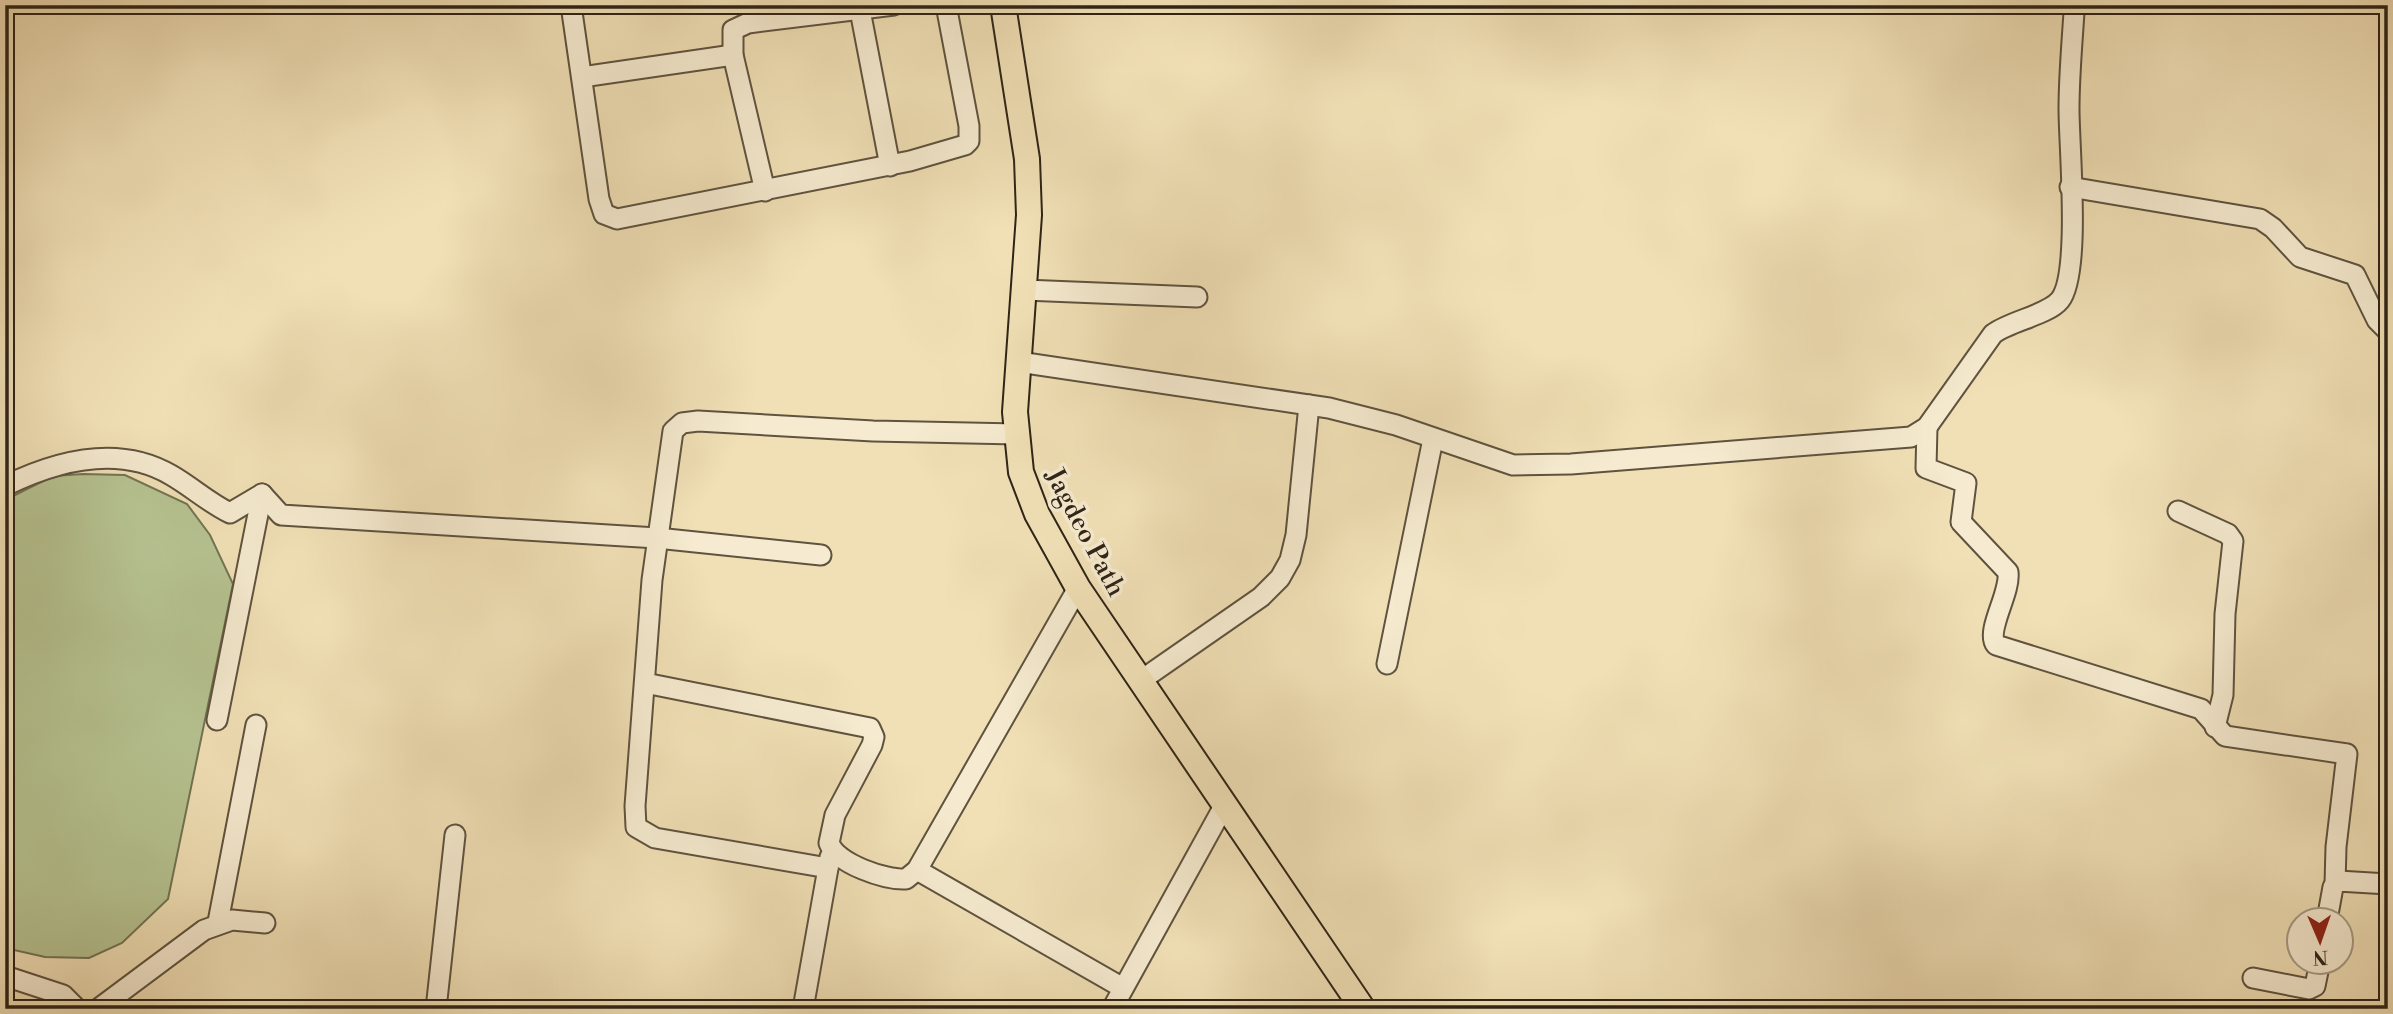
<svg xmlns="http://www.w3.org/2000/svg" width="2393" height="1014" font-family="'Libre Bodoni',serif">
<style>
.green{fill:#b6c391;stroke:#727454;stroke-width:2}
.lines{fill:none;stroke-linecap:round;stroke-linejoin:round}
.minor-casing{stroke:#5f533f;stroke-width:23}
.major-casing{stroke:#2e2417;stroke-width:28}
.minor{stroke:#f6ebd0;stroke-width:19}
.major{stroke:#f1e0b6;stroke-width:24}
.labels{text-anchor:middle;stroke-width:7;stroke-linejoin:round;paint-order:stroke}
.street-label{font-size:26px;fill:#2e2417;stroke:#f6ebd0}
</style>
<rect width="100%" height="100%" fill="#f1e0b6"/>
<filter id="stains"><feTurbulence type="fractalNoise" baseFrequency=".00286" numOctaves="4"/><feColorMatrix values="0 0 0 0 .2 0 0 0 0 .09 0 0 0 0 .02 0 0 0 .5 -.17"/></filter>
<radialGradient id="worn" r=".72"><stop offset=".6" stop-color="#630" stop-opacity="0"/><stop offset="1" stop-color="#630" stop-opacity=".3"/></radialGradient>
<path class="green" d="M83,474L125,475L187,504L210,535L233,584L168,899L122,943L89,958L45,957L5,948V500L53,476Z"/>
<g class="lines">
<g class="minor-casing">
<g id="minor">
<path d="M571,5L599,199L604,214L617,219L910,161L965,145L969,141V126L946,5"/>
<path d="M859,5L890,166"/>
<path d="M582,77L733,55"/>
<path d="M2070,187L2260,219L2273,228L2300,257L2355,275L2377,320L2388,331"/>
<path d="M765,191L733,55V30L748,23L894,5"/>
<path d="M1024,290L1197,297"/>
<path d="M1019,362L1329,408L1396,425L1513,465L1571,464L1911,437L1927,427L1993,334C2010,321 2048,315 2060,300C2081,274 2069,147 2069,109C2069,76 2072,44 2074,12L2078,5"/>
<path d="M1927,427L1926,468L1966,483L1961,522L2008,572C2011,593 1985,631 1996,645L2201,709L2225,736L2347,754L2336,847L2335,884"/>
<path d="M5,486C56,461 118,444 171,475C192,487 209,503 230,513L262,494L281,515L657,538L821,555"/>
<path d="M2178,511L2228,534L2233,541L2225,614L2223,695L2215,727"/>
<path d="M1387,664L1433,439"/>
<path d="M1140,681L1261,597L1280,578L1290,560L1296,535L1309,405"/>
<path d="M645,683L870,728L874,737L872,745L835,815L829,843C837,864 885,880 906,879L917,870L1078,588"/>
<path d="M217,720L262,494"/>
<path d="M828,868L655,838L636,827L635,806L652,580L673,431L682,423L698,421L873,431L1017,434"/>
<path d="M917,870L1123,988"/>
<path d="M2327,920L2333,887L2338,881L2388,884"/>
<path d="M218,922L256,725"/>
<path d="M5,976L63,995L77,1009"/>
<path d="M2253,978L2309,989L2315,986L2320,962"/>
<path d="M98,1009L204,930L232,920L265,923"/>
<path d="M436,1009L455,835"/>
<path d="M803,1009L830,857"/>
<path d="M1112,1009L1224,806"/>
</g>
</g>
<g class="major-casing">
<path id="major" d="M1003,5L1027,159L1029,215L1015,412L1021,472L1037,514L1078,588L1363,1009"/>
</g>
<use href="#minor" class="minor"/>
<use href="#major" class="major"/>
</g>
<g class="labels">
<g class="street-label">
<text transform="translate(1086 532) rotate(62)" y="9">Jagdeo Path</text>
</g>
</g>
<rect width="2393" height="1014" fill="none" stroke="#f1e0b6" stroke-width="28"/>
<rect x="7" y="7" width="2379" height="1000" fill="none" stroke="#2e2417" stroke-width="3.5"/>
<rect x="14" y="14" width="2365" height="986" fill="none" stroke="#2e2417" stroke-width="2"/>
<g transform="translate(2320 941) rotate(178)"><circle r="33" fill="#f6ebd0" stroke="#a69b86" stroke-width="2"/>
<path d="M0-5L12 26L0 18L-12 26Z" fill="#8f2418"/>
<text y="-10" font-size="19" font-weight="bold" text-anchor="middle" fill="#2e2417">N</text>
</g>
<rect width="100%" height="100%" filter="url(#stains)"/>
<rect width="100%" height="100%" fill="url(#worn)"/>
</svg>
